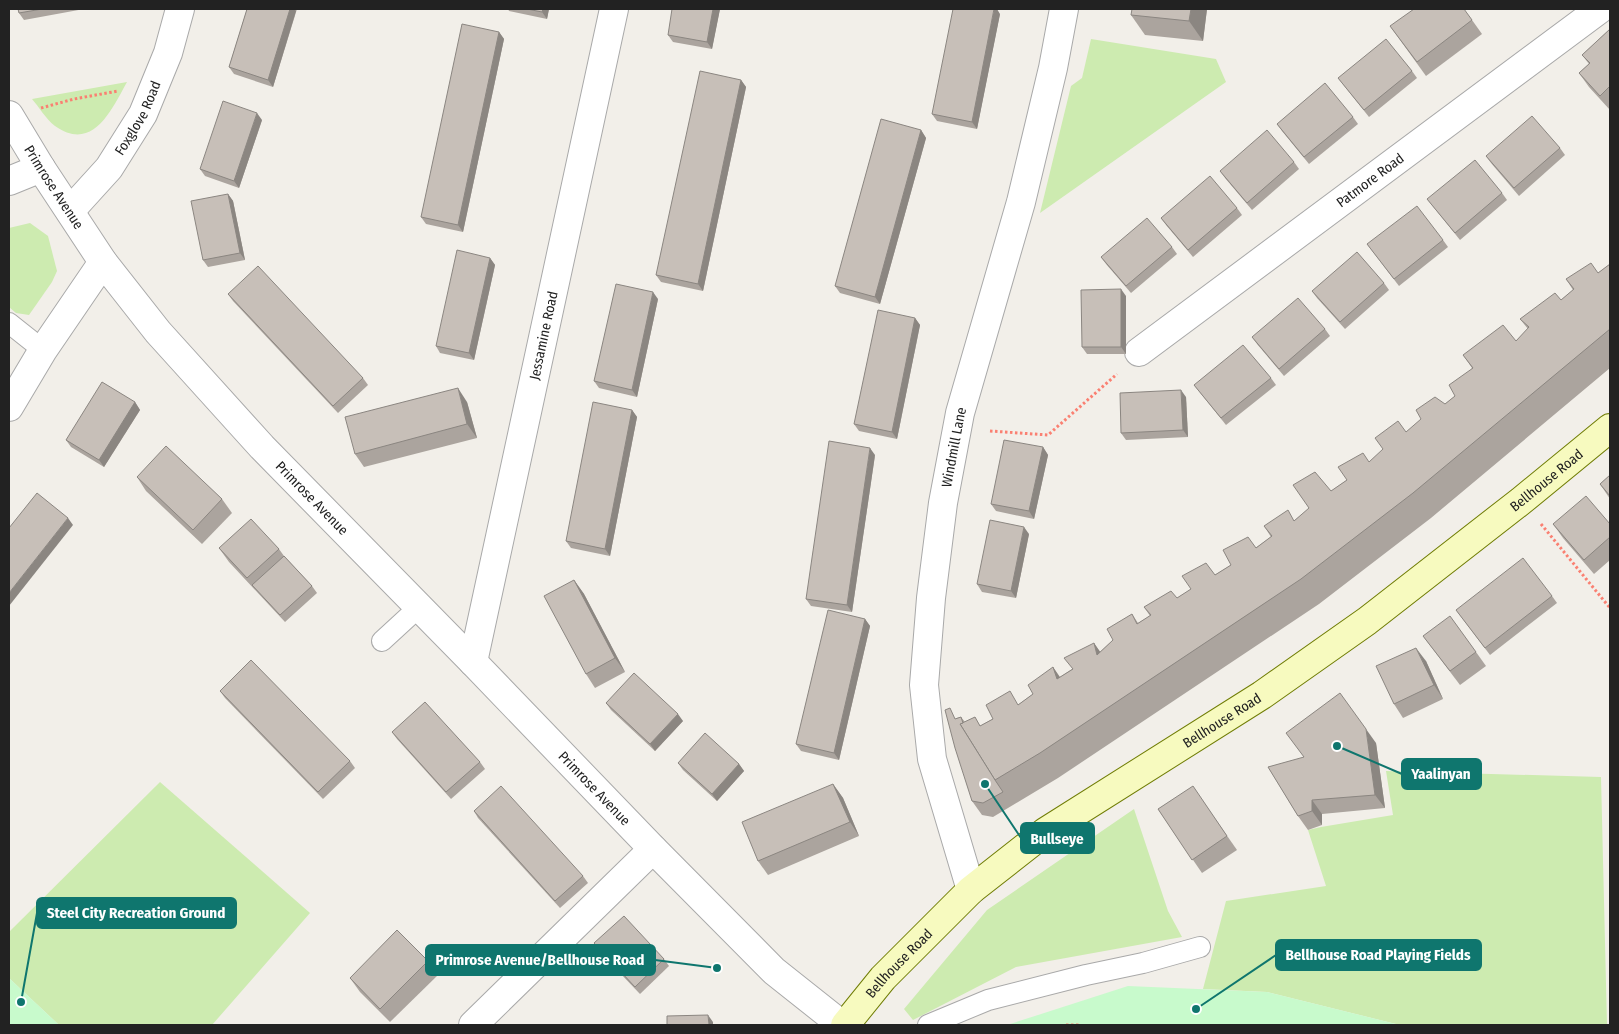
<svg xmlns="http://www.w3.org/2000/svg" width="1619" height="1034" font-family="'Fira Sans Condensed',sans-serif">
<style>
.grass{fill:#cdebb0}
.park{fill:#c8facc}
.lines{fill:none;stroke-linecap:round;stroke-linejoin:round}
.service-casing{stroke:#a9a9a9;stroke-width:22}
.minor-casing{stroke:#a9a9a9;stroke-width:30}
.secondary-casing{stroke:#707d05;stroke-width:30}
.path{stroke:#fa8072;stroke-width:3;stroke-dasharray:2.5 2.5;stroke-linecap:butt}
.service{stroke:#fff;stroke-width:20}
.minor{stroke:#fff;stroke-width:28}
.secondary{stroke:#f7fabf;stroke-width:28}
.wall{fill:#aba49e}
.shaded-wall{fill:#8b8681}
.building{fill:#c7bfb8;stroke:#8b8681}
.labels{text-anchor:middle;stroke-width:4;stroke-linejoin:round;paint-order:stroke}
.street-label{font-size:14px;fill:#222;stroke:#fff}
.leader{fill:none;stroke:#0f766e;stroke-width:2}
.callout-dot{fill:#0f766e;stroke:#fff;stroke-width:2}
.callout{fill:#0f766e;stroke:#0f766e;stroke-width:2}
.callout-label{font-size:15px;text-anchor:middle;font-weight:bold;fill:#fff}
</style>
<rect width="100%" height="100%" fill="#f2efe9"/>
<g class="grass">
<path d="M1091,39L1216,59L1226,82L1040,213L1071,86L1082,78Z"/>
<path d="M127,82C112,109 93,153 55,126C46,119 39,107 32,99Z"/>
<path d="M30,223L48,236L57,271L52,282L29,315L16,313L9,307V228Z"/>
<path d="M1386,771L1601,777L1607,1025H1400L1267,992L1203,989L1226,901L1326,886L1308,830L1321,827L1393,815Z"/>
<path d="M160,782L310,913L212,1025H59L9,978V932Z"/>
<path d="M1134,809L1168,911L1182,937L1016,967L913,1020L904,1009L987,910Z"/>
</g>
<g class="park">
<path d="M9,978L59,1025H9Z"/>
<path d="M1128,986L1267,992L1400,1025H1007Z"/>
</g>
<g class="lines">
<g class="service-casing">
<g id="service">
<path d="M9,323L43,350"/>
<path d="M382,641L419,607"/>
<path d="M928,1025L988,1000L1086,975L1143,963L1200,947"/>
</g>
</g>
<g class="minor-casing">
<g id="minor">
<path id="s1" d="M9,115L41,168L103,262L158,332L262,447L473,662L653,849L774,971L842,1025"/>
<path d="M9,181L41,168"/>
<path id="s2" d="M70,211L109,168L143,114L168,53L180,9"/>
<path id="s3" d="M1139,352L1600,9"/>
<path d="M9,407L43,350L103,262"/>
<path id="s4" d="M473,662L614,9"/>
<path id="s5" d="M971,890L932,759L924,685L931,598L943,503L960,413L1021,202L1053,68L1064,9"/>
<path d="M473,1025L653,849"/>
</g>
</g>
<g class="secondary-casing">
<g id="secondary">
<path id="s6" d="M845,1025L883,978L971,890L1045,832L1262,695L1367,621L1521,501L1610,428"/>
</g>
</g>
<g class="path">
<path d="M41,108L74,99L118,91"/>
<path d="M990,431L1048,435L1117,374"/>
<path d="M1541,524L1610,608"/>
<path d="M1066,1025H1081"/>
</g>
<use href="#service" class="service"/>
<use href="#minor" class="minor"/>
<use href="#secondary" class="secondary"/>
</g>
<g class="wall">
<path d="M18,9H84L24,20L19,13Z"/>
<path d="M247,9H297L273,87L234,74L229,67Z"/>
<path d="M508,9H549L547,19L509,11Z"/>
<path d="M720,9L712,49L673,42L668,35Z"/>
<path d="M1207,9L1203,41L1145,35L1131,15Z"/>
<path d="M1000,14L977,129L937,121L932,114Z"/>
<path d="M1472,20L1482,34L1426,76L1390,26Z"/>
<path d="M1610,29V110L1589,87L1579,73L1589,64L1582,55Z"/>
<path d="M499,32L504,39L463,232L426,224L421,217Z"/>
<path d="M1412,71L1417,78L1369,117L1338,78Z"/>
<path d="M741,80L746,87L703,291L661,282L656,275Z"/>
<path d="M1353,117L1358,124L1309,164L1282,131L1277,124Z"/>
<path d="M262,120L239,188L205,176L200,169Z"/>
<path d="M921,130L926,138L880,304L840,293L835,286Z"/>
<path d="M1560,148L1565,155L1519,196L1491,163L1486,156Z"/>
<path d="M1294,162L1299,169L1252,210L1225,178L1220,171Z"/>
<path d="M1502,193L1507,200L1460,240L1427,199Z"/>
<path d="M228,194L233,201L245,260L208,267L203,260Z"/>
<path d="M1237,208L1242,215L1193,257L1166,225L1161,218Z"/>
<path d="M1443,240L1448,247L1399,286L1367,244Z"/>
<path d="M1172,247L1177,254L1131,293L1106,264L1101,257Z"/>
<path d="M490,258L495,265L474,360L440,353L436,346Z"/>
<path d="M1610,264V368L1431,518L1319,604L1058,778L993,817L982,815L972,801L957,718L961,717L965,722L975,717L980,726L1019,704L1033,694L1053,667L1060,677L1072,669L1094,643L1100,652L1113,640L1132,614L1138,623L1150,616L1144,607L1177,598L1231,565L1271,537L1264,526L1295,520L1331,491L1347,480L1406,432L1445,404L1455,396L1472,368L1463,355L1516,341L1528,329L1520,319L1561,300L1573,290L1566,279L1598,273Z"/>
<path d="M1384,283L1389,290L1345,329L1317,298L1312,291Z"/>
<path d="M228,294L363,378L368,385L338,413L233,301Z"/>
<path d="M1126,296V354H1087L1082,347Z"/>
<path d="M658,299L637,397L599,388L594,381Z"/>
<path d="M915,318L920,325L897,439L859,431L854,424Z"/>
<path d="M1325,329L1330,336L1284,376L1257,344L1252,337Z"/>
<path d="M1271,378L1276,385L1226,425L1194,385Z"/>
<path d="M1186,397L1188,437L1126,440L1121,433Z"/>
<path d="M135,402L140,410L104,467L71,447L66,440Z"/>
<path d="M467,402L477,438L364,467L355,454Z"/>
<path d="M632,410L637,417L610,556L571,548L566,541Z"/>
<path d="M1043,447L1048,455L1034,519L996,511L991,504Z"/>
<path d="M875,455L852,612L811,606L806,599Z"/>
<path d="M1610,475V499L1600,484Z"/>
<path d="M137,477L222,499L232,513L202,544L146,491Z"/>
<path d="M1553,524H1610V560L1594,574L1563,538Z"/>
<path d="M1029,534L1016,598L982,592L977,584Z"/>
<path d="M219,548L279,549L284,556L312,586L317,593L285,622L229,562Z"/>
<path d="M574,580L584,594L625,672L595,688L586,674Z"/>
<path d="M1552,596L1557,603L1490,655L1456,610Z"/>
<path d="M865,619L870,626L839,760L801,751L796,744Z"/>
<path d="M1423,636L1476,652L1486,666L1460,685Z"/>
<path d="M1426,661L1443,699L1403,718L1394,704Z"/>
<path d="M220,691L350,761L355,768L323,799L225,698Z"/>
<path d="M606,703L683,721L655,751L611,710Z"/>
<path d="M392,732L480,762L485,769L451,799L397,739Z"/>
<path d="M1376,743L1385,808L1322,814V825L1308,830L1298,816L1268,767Z"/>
<path d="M678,763L739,764L744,771L717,801L683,770Z"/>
<path d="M833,784L843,798L859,836L768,875L758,861Z"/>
<path d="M1202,800L1237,850L1202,873L1158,809Z"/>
<path d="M474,811L583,876L588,883L560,908L478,818Z"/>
<path d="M594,943L664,959L669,966L640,994L599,951Z"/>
<path d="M428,961L438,975L390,1022L360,992L350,978Z"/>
</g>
<g class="shaded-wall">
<path d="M290,9H294L296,11L273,87L268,80Z"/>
<path d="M543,9H549L547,19L542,12Z"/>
<path d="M713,9H720L712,49L707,42Z"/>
<path d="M994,9H997L1000,14L977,129L972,122Z"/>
<path d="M1191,9H1207L1203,41L1189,21Z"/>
<path d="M499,32L504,39L463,232L458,225Z"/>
<path d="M741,80L746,87L703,291L698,284Z"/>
<path d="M257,113L262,120L239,188L234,181Z"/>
<path d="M921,130L926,138L880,304L875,297Z"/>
<path d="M228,194L233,201L245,260L240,253Z"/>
<path d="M490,258L495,265L474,360L469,353Z"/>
<path d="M1121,289L1126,296V354L1121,347Z"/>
<path d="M653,292L658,299L637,397L632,390Z"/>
<path d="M915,318L920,325L897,439L892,432Z"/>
<path d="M458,388L467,402L477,438L467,424Z"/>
<path d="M1181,390L1186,397L1188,437L1183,430Z"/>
<path d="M135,402L140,410L104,467L99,460Z"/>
<path d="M632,410L637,417L610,556L605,549Z"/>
<path d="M1043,447L1048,455L1034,519L1029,511Z"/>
<path d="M870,448L875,455L852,612L847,605Z"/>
<path d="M68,518L73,525L9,606V593Z"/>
<path d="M1024,527L1029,534L1016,598L1011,591Z"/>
<path d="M574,580L584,594L625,672L615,658Z"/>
<path d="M865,619L870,626L839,760L834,753Z"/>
<path d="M1094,643L1112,669L1097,655Z"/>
<path d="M1416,648L1426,661L1443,699L1434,685Z"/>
<path d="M1053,667L1070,693L1057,679Z"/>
<path d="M678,714L683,721L655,751L650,744Z"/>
<path d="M1366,729L1376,743L1385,808L1375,795Z"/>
<path d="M739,764L744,771L717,801L712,794Z"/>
<path d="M833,784L843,798L859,836L850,822Z"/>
<path d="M1312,800L1322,814V825L1312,811Z"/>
<path d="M708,1015L713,1022V1025H709Z"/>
</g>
<g class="building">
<path d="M18,9H42L19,13Z"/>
<path d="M247,9H290L268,80L229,67Z"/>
<path d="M527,9H543L542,12Z"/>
<path d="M672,9H713L707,42L668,35Z"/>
<path d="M953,9H994L972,122L932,114Z"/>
<path d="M1132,9H1191L1189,21L1131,15Z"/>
<path d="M1414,9H1464L1472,20L1417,62L1390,26Z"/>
<path d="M462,24L499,32L458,225L421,217Z"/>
<path d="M1610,29V86L1600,96L1579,73L1590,63L1582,55Z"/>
<path d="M1386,39L1412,71L1364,110L1338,78Z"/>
<path d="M700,71L741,80L698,284L656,275Z"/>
<path d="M1325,83L1353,117L1304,157L1277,124Z"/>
<path d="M223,101L257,113L234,181L200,169Z"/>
<path d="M1532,116L1560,148L1514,188L1486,156Z"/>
<path d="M881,119L921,130L875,297L835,286Z"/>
<path d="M1267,130L1294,162L1247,203L1220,171Z"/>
<path d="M1475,160L1502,193L1455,233L1427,199Z"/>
<path d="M1210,176L1237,208L1188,250L1161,218Z"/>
<path d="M228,194L240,253L203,260L191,201Z"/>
<path d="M1417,206L1443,240L1394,279L1367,244Z"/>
<path d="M1147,218L1172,247L1126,286L1101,257Z"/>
<path d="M457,250L490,258L469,353L436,346Z"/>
<path d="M1357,252L1384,283L1340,322L1312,291Z"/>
<path d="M1591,263L1598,273L1610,264V329L1413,493L1301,579L1040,753L995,780L960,724L975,717L980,726L993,719L986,705L1010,691L1018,705L1033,694L1028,685L1053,667L1057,679L1073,669L1064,658L1094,643L1097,655L1113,640L1107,629L1132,614L1137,624L1151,615L1144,607L1171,591L1177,598L1191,589L1182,576L1206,563L1215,575L1231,565L1223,550L1248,537L1256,548L1272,536L1264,526L1288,510L1294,521L1309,508L1293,485L1315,472L1331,491L1347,480L1338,467L1363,453L1369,462L1383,449L1375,438L1398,421L1406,432L1421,419L1416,410L1435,397L1445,404L1455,396L1449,385L1473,368L1463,355L1503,325L1516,341L1529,327L1520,319L1555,293L1561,300L1574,289L1566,279Z"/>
<path d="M258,266L363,378L333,406L228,294Z"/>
<path d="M616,284L653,292L632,390L594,381Z"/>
<path d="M1121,289V347H1082L1081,290Z"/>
<path d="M1298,298L1325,329L1279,369L1252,337Z"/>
<path d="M878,310L915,318L892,432L854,424Z"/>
<path d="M1243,345L1271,378L1221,418L1194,385Z"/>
<path d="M102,382L135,402L99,460L66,440Z"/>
<path d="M458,388L467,424L355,454L345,417Z"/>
<path d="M1181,390L1183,430L1121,433L1120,393Z"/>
<path d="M593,402L632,410L605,549L566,541Z"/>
<path d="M1004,440L1043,447L1029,511L991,504Z"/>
<path d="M829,441L870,448L847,605L806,599Z"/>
<path d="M166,446L222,499L193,530L137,477Z"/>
<path d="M1610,475V496L1600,484Z"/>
<path d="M37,493L68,518L9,593V528Z"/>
<path d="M1586,496L1610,524V537L1584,560L1553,524Z"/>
<path d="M251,519L279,549L247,578L219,548Z"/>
<path d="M990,520L1024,527L1011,591L977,584Z"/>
<path d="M284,556L312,586L280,615L252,585Z"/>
<path d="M1523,558L1552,596L1485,648L1456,610Z"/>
<path d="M574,580L615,658L586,674L544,596Z"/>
<path d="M828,610L865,619L834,753L796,744Z"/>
<path d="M1450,616L1476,652L1450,671L1423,636Z"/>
<path d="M1416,648L1434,685L1394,704L1376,666Z"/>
<path d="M251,660L350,761L318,792L220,691Z"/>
<path d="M634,673L678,714L650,744L606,703Z"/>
<path d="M1340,693L1366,729L1375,795L1312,800V811L1298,816L1268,767L1304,757L1286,733Z"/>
<path d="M425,702L480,762L446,792L392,732Z"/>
<path d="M950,708L955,719L961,717L963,723L960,724L995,780L1003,792L983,803L972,801L955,748L945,710Z"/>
<path d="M705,733L739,764L712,794L678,763Z"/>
<path d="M833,784L850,822L758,861L742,822Z"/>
<path d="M501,786L583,876L555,901L474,811Z"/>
<path d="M1193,786L1227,836L1192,860L1158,809Z"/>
<path d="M624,916L664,959L635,987L594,943Z"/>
<path d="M397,930L428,961L380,1009L350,978Z"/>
<path d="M708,1015L709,1025H667V1016Z"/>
</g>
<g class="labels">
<g class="street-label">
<text dy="5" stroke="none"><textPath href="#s2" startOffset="116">Foxglove Road</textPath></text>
<text dy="5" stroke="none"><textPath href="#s3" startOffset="288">Patmore Road</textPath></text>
<text dy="5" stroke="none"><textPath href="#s1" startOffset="85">Primrose Avenue</textPath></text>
<text dy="5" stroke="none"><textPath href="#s4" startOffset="334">Jessamine Road</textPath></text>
<text dy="5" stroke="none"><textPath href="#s5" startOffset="451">Windmill Lane</textPath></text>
<text dy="5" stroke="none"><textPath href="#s6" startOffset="892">Bellhouse Road</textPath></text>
<text dy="5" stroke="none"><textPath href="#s1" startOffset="490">Primrose Avenue</textPath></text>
<text dy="5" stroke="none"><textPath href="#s6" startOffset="488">Bellhouse Road</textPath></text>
<text dy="5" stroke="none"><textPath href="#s1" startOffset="895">Primrose Avenue</textPath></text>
<text dy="5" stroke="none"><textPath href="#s6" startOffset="82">Bellhouse Road</textPath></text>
</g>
</g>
<path class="leader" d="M1337 746L1402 774M985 784L1021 838M21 1002L37 913M1196 1009L1276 955M717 968L655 960"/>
<g class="callout-dot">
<circle cx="1337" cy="746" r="5"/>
<circle cx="985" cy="784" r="5"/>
<circle cx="21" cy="1002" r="5"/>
<circle cx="1196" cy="1009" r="5"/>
<circle cx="717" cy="968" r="5"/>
</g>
<g class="callout">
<rect x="1402" y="759" width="79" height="30" rx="5"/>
<rect x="1021" y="823" width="73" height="30" rx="5"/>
<rect x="37" y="898" width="199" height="30" rx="5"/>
<rect x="1276" y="940" width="205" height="30" rx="5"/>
<rect x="426" y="945" width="229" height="30" rx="5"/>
</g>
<g class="callout-label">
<text x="1441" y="779">Yaalinyan</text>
<text x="1057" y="844">Bullseye</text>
<text x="136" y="918">Steel City Recreation Ground</text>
<text x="1378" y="960">Bellhouse Road Playing Fields</text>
<text x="540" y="965">Primrose Avenue/Bellhouse Road</text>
</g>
<rect width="1619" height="1034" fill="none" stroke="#222222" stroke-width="20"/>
</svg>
